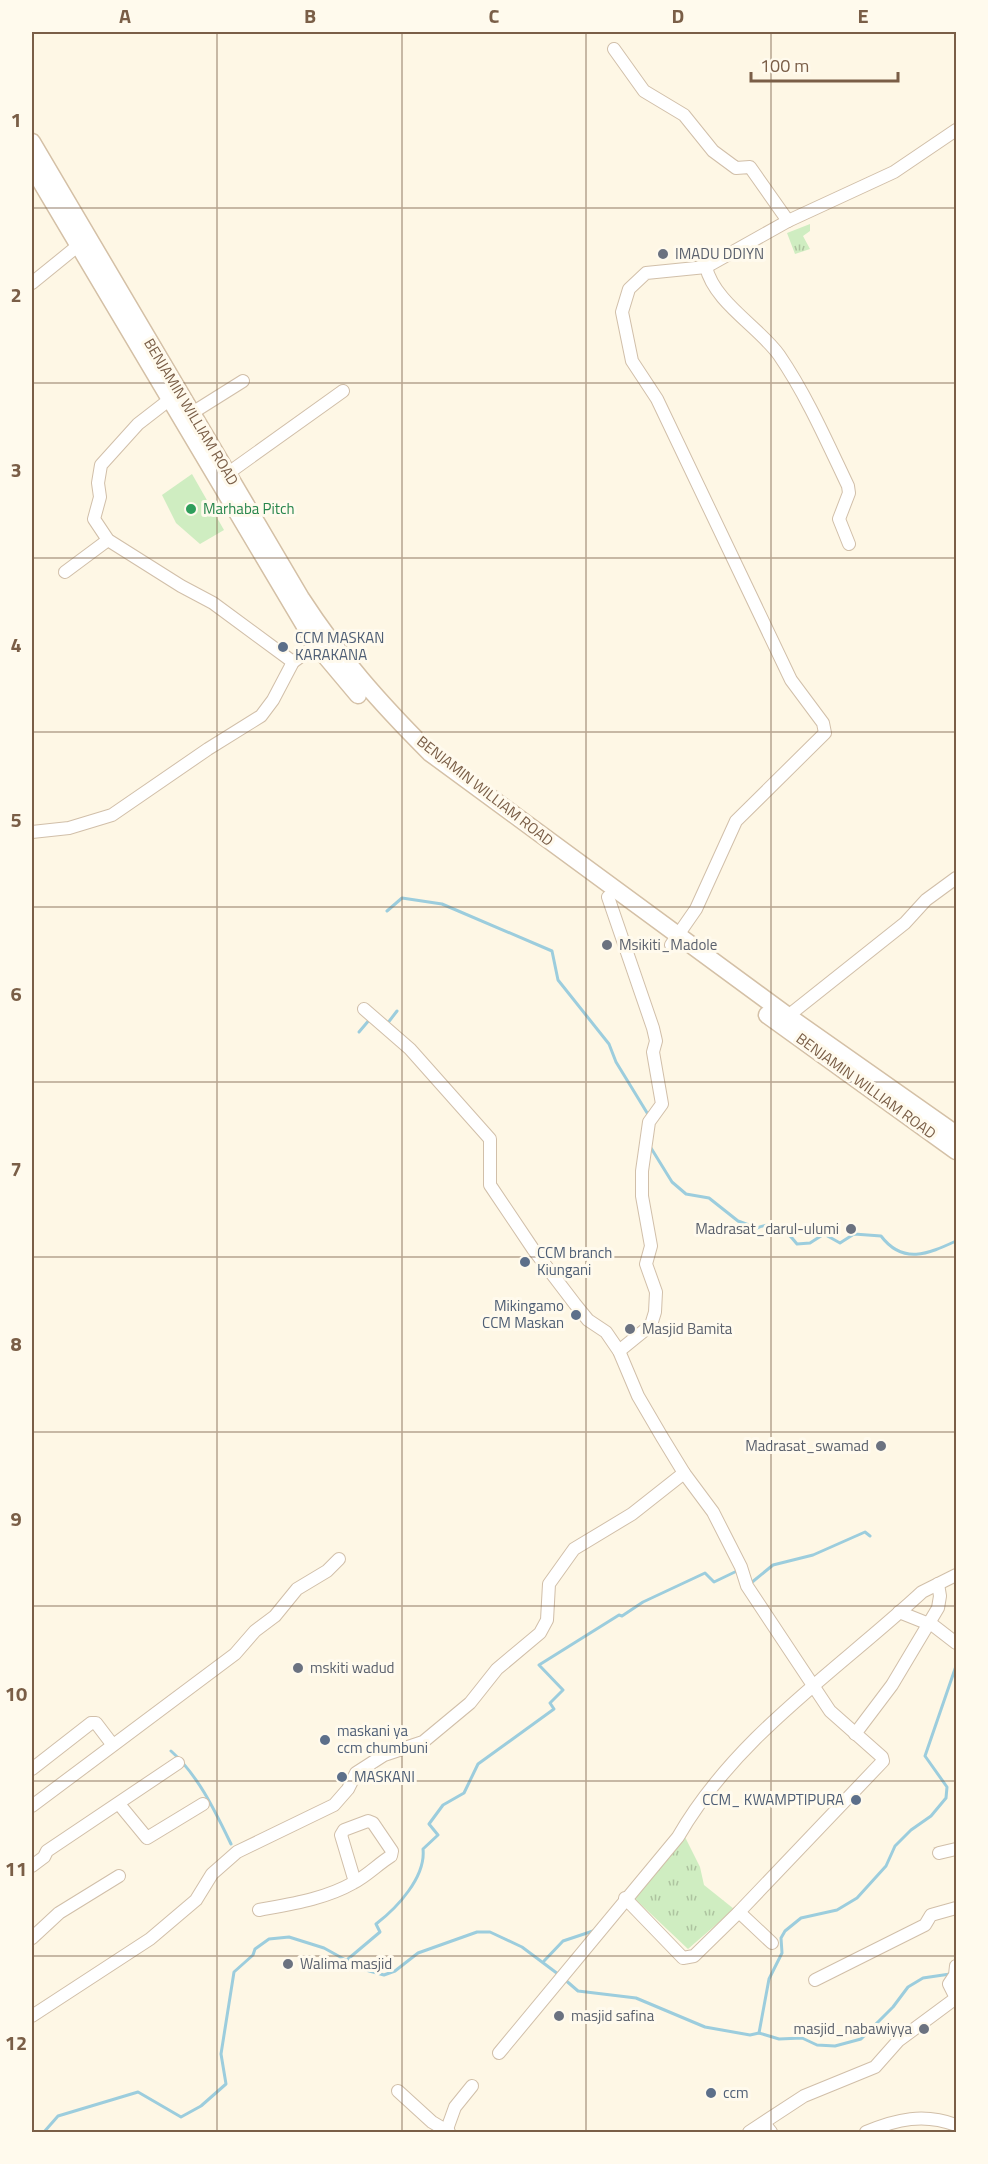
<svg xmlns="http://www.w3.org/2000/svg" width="988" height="2164" font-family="'Titillium Web',sans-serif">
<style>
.grass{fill:url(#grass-tufts)}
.garden{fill:#cfedc1}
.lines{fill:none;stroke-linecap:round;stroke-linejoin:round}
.stream{stroke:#9ccddd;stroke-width:3}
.minor-casing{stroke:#d1bfa9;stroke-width:14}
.secondary-casing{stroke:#d4c0a6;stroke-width:19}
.minor{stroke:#fff;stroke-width:12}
.secondary{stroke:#fff;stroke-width:16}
.grid{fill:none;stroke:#7a5e47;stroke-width:1.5;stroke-opacity:0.55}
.worship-dot{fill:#6b7280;stroke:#fffaed;stroke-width:2}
.leisure-dot{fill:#2e9e5b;stroke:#fffaed;stroke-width:2}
.service-dot{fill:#5c6f8a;stroke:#fffaed;stroke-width:2}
.labels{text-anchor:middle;stroke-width:6;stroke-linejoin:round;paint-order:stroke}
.worship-label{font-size:15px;fill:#5b616d;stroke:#fffaed;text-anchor:start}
.street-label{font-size:15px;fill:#7a5e47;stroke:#fffaed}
.leisure-label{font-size:15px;fill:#27864d;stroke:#fffaed;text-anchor:start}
.service-label{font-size:15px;fill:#4e5e75;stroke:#fffaed;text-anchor:start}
.neatline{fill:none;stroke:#7a5e47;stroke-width:2}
.grid-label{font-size:20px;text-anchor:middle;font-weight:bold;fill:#7a5e47}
</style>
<defs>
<pattern id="grass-tufts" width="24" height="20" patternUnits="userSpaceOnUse" patternTransform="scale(1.5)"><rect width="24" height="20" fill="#cfedc1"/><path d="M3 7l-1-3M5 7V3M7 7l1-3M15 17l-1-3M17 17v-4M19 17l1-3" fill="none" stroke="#adc39f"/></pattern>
</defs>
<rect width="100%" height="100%" fill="#fef7e5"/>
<g class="grass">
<path d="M810,224V231L803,236L810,249L795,254L787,233Z"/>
<path d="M684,1835L700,1867L704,1885L734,1909L688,1949L632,1896Z"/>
</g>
<path class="garden" d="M192,474L224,530L200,544L176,523L162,495Z"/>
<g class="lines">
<g class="stream">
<path d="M387,911L402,898L442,904L552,951L558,980L609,1044L616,1062L649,1116"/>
<path d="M387,1024L397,1011"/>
<path d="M359,1032L370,1019"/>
<path d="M651,1148L672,1182L686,1194L709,1198L738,1221L757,1228C777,1220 785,1229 797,1244L810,1243L824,1234L840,1243L854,1234L881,1236C903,1265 928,1254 956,1241"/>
<path d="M751,1583L773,1565L813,1555L865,1532L870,1536"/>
<path d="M171,1751C198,1775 215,1811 231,1844"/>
<path d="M348,1959L380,1932L376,1924C397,1908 426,1877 423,1849L438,1835L429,1824L443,1805L464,1793L478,1764L554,1709L550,1703L563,1690L539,1665L619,1615L622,1616L643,1602L705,1573L714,1582L739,1570"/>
<path d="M544,1961L563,1941L593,1931"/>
<path d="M563,1978L578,1991L636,1998L705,2027L750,2035L759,2033L779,2039L802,2038L817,2045L835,2046L861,2039L893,2007L908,1987L923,1978L950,1974"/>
<path d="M759,2033L769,1979L782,1953L781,1938L785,1931L801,1918L837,1910L857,1898L886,1866L895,1846L911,1830L931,1816L946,1798L947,1787L925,1756L956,1666"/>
<path d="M44,2132L58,2116L138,2092L181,2117L201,2106L226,2084L221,2054L234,1972L253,1955L255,1949L269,1939L289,1937L324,1948L362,1969L384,1975L395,1971L418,1953L477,1932H490L522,1947L558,1974"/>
</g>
<g class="minor-casing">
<g id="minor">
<path d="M614,49L644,91L684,115L713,151L736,168L750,167L788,221"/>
<path d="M706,267C714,302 759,327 779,355C807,396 827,442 848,486L849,493L839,519L849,544"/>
<path d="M32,283L85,240"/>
<path d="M169,400L138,424L101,465L98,483L100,497L94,519L108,540L181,586L213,603L293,662"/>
<path d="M192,413L243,381"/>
<path d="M227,474L343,391"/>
<path d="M65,572L108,540"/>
<path d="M32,832L69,828L112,815L208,749L261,716L273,700L293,662L316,645"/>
<path d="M608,897L653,1028L656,1041L653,1052L662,1104L649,1122L642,1171V1196L651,1246L646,1264L656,1292L655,1312L651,1325L619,1351"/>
<path d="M671,945L696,909L736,821L825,733L823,723L791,680L657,399L632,361L622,312L629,289L646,273L706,267L788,221L894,172L956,130"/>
<path d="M364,1009L410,1049L490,1139V1185L533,1249L575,1304L588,1320L606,1332L619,1351L638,1396L662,1437L684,1473L713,1512L741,1567L747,1586L830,1711L882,1757L883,1761L739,1912L694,1956L683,1958L625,1898"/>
<path d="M788,1016L905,923L926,900L956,878"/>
<path d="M899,1612L934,1626L956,1643"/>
<path d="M855,1734L892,1685L938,1608L940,1596L938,1584"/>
<path d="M32,1769L91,1723H96L112,1744"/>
<path d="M119,1804L147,1838L203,1804"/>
<path d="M32,1806L235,1654L255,1631L275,1616L297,1589L327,1571L339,1559"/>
<path d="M939,1853L956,1849"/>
<path d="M32,1866L44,1857L47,1851L178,1763"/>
<path d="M259,1910C291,1904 325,1899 353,1883C367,1876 378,1864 391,1856L392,1851L373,1823L368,1821L344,1830L341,1835L355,1882"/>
<path d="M739,1912L772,1943"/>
<path d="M32,1938L59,1913L119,1876"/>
<path d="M815,1980L925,1925L931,1915L956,1908"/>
<path d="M32,2016L150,1939L196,1900L212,1874L237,1852L334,1805L348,1789L356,1773L384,1755L423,1742L470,1703L497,1669L540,1633L547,1620L549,1584L574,1549L632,1514L684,1473"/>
<path d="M499,2053L678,1837C736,1736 838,1670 922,1592L956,1575"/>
<path d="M398,2091L432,2122L449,2132"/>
<path d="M764,2123L771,2132"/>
<path d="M446,2132L455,2107L472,2086"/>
<path d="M749,2132L804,2096L875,2067L898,2041L956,1998L949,1984L955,1975L956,1966"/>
<path d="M866,2132C897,2119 924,2113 956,2125"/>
</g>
</g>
<g class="secondary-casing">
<g id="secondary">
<path d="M32,142L301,598C340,658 379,702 430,753L788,1016L956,1134"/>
<path d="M32,167L316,645L358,695"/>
<path d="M767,1015L956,1151"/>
</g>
</g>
<use href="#minor" class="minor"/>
<use href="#secondary" class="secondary"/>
</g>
<path class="grid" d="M217,32V2132M402,32V2132M586,32V2132M771,32V2132M32,208H956M32,383H956M32,558H956M32,732H956M32,907H956M32,1082H956M32,1257H956M32,1432H956M32,1606H956M32,1781H956M32,1956H956"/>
<g class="worship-dot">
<circle cx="663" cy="254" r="6"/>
<circle cx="607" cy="945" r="6"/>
<circle cx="851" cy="1229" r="6"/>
<circle cx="630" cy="1329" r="6"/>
<circle cx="881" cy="1446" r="6"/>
<circle cx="298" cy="1668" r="6"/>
<circle cx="288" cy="1964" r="6"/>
<circle cx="559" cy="2016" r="6"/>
<circle cx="924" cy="2029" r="6"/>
</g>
<circle class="leisure-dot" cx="191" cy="509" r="6"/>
<g class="service-dot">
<circle cx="283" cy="647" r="6"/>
<circle cx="525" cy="1262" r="6"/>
<circle cx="576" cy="1315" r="6"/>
<circle cx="325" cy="1740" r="6"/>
<circle cx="342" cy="1777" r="6"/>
<circle cx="856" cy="1800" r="6"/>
<circle cx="711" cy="2093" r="6"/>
</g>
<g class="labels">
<g class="worship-label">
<text x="675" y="259">IMADU DDIYN</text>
<text x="619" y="950">Msikiti_Madole</text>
<text x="839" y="1234" text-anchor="end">Madrasat_darul-ulumi</text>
<text x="642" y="1334">Masjid Bamita</text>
<text x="869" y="1451" text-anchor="end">Madrasat_swamad</text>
<text x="310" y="1673">mskiti wadud</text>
<text x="300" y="1969">Walima masjid</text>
<text x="571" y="2021">masjid safina</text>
<text x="912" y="2034" text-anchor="end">masjid_nabawiyya</text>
</g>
<g class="street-label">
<text transform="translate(191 412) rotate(59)" y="5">BENJAMIN WILLIAM ROAD</text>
<text transform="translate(485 791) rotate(38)" y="5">BENJAMIN WILLIAM ROAD</text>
<text transform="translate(866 1086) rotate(36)" y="5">BENJAMIN WILLIAM ROAD</text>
</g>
<g class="leisure-label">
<text x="203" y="514">Marhaba Pitch</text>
</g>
<g class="service-label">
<text x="295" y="643">CCM MASKAN<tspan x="295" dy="17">KARAKANA</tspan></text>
<text x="537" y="1258">CCM branch<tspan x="537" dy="17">Kiungani</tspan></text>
<text x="564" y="1311" text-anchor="end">Mikingamo<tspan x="564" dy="17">CCM Maskan</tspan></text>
<text x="337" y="1736">maskani ya<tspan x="337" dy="17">ccm chumbuni</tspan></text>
<text x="354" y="1782">MASKANI</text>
<text x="844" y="1805" text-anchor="end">CCM_ KWAMPTIPURA</text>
<text x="723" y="2098">ccm</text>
</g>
</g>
<rect width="988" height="2164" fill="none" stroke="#fffaed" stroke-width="66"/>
<path d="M751 72v9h147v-9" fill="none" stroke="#7a5e47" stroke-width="3"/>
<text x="760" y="72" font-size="18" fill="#7a5e47" stroke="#fffaed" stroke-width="4.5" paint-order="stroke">100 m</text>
<rect x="33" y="33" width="922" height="2098" class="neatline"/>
<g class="grid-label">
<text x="125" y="23">A</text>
<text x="310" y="23">B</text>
<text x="494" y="23">C</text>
<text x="678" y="23">D</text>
<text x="863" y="23">E</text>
<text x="16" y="127">1</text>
<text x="16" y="302">2</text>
<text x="16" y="477">3</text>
<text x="16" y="652">4</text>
<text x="16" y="827">5</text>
<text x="16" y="1001">6</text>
<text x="16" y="1176">7</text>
<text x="16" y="1351">8</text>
<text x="16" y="1526">9</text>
<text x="16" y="1701">10</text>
<text x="16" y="1876">11</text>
<text x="16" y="2050">12</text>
</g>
</svg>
